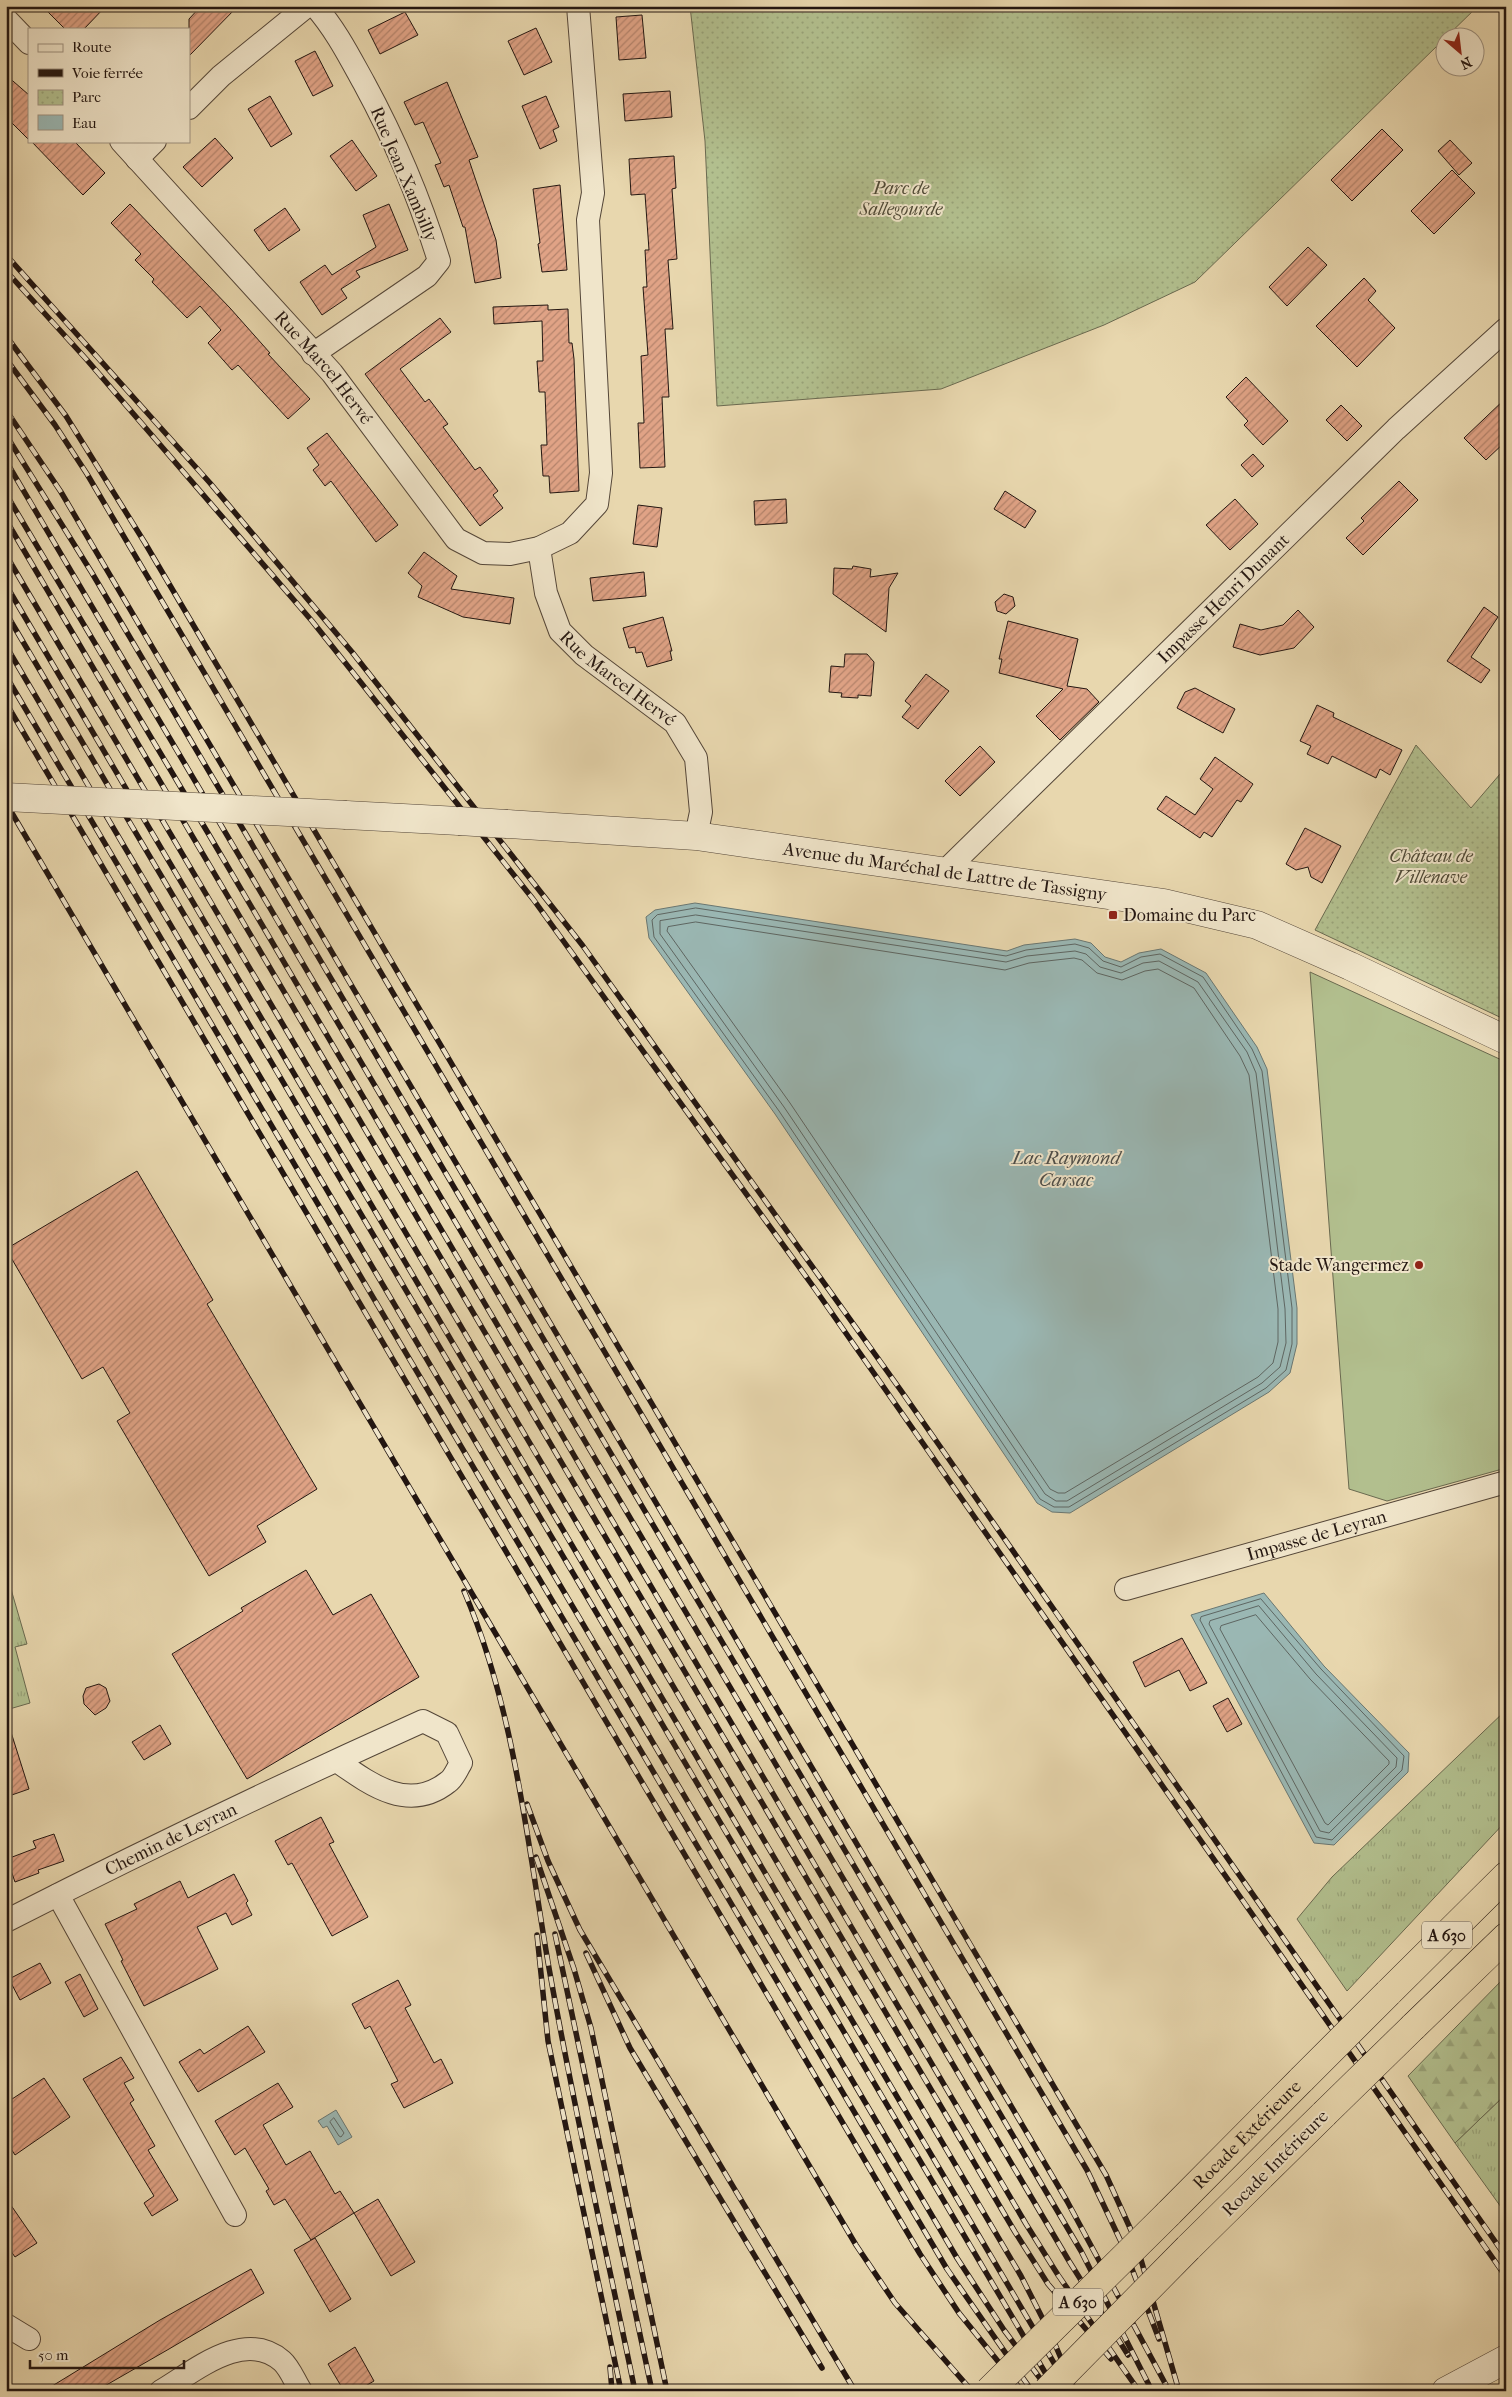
<svg xmlns="http://www.w3.org/2000/svg" width="1512" height="2397" font-family="'IM FELL French Canon',serif">
<style>
.grass{fill:url(#grass-tufts);stroke:#6a6a50}
.forest{fill:url(#forest-firs);stroke:#6a6a50}
.park{fill:url(#park-dots);stroke:#6a6a50}
.pitch{fill:#b2bf8e;stroke:#6a6a50}
.water{fill:#9ab7b3;stroke:#6a7772}
.lines{fill:none;stroke-linecap:round;stroke-linejoin:round}
.shore{stroke:#5e6662;stroke-width:1}
.building{fill:url(#building-hatch);stroke:#231611}
.minor-casing{stroke:#544638;stroke-width:24}
.tertiary-casing{stroke:#544638;stroke-width:29}
.motorway-casing{stroke:#231611;stroke-width:29}
.minor{stroke:#f0e5ca;stroke-width:22}
.tertiary{stroke:#f0e5ca;stroke-width:28}
.motorway{stroke:#e8d7ae;stroke-width:28}
.rail-casing{stroke:#231611;stroke-width:5.5}
.rail{stroke:#f0e5ca;stroke-width:4;stroke-dasharray:11;stroke-linecap:butt}
.tertiary-bridge-casing{stroke:#544638;stroke-width:29;stroke-linecap:butt}
.motorway-bridge-casing{stroke:#231611;stroke-width:29;stroke-linecap:butt}
.tertiary-bridge{stroke:#f0e5ca;stroke-width:28}
.motorway-bridge{stroke:#e8d7ae;stroke-width:28}
.poi-dot{fill:#8f2418;stroke:#f0e5ca;stroke-width:2}
.labels{text-anchor:middle;stroke-width:4;stroke-linejoin:round;paint-order:stroke}
.shield{fill:#f0e5ca;stroke:#605448;stroke-width:1}
.shield-label{font-size:16px;font-weight:bold;fill:#231611}
.street-label{font-size:18px;fill:#231611;stroke:#f0e5ca}
.park-label{font-size:18px;font-style:italic;fill:#4e4936;stroke:#f0e5ca}
.poi-label{font-size:18px;fill:#231611;stroke:#f0e5ca;text-anchor:start}
.water-label{font-size:19px;font-style:italic;fill:#4d4e4a;stroke:#f0e5ca}
</style>
<defs>
<pattern id="grass-tufts" width="24" height="20" patternUnits="userSpaceOnUse" patternTransform="scale(1.25)"><rect width="24" height="20" fill="#b2bf8e"/><path d="M3 7l-1-3M5 7V3M7 7l1-3M15 17l-1-3M17 17v-4M19 17l1-3" fill="none" stroke="#99a379"/></pattern>
<pattern id="forest-firs" width="22" height="20" patternUnits="userSpaceOnUse" patternTransform="scale(1.25)"><rect width="22" height="20" fill="#b2bf8e"/><path d="M5 1l3.5 6h-7zM16 11l3.5 6h-7z" fill="#99a379"/></pattern>
<pattern id="park-dots" width="8" height="8" patternUnits="userSpaceOnUse" patternTransform="scale(1.25)"><rect width="8" height="8" fill="#b2bf8e"/><path d="M2 2h.1M6 6h.1" fill="none" stroke="#99a379" stroke-width="1.8" stroke-linecap="round"/></pattern>
<pattern id="building-hatch" width="6" height="6" patternUnits="userSpaceOnUse" patternTransform="scale(1.25)"><rect width="6" height="6" fill="#e0a386"/><path d="M-1 1l2-2M0 6l6-6M5 7l2-2" fill="none" stroke="#b5846c"/></pattern>
</defs>
<rect width="100%" height="100%" fill="#e8d7ae"/>
<filter id="stains"><feTurbulence type="fractalNoise" baseFrequency=".004" numOctaves="4"/><feColorMatrix values="0 0 0 0 .2 0 0 0 0 .09 0 0 0 0 .02 0 0 0 .5 -.17"/></filter>
<radialGradient id="worn" r=".72"><stop offset=".6" stop-color="#630" stop-opacity="0"/><stop offset="1" stop-color="#630" stop-opacity=".3"/></radialGradient>
<g class="grass">
<path d="M6,1572L27,1644L15,1647L30,1703L6,1710Z"/>
<path d="M1506,1710V1821L1347,1991L1297,1919L1332,1877Z"/>
<path d="M1506,2094V2214L1455,2143Z"/>
</g>
<path class="forest" d="M1506,1976V2094L1455,2143L1408,2076Z"/>
<g class="park">
<path d="M690,6H1478L1195,282L1104,325L941,389L717,406L705,141Z"/>
<path d="M1416,745L1471,808L1506,767V1020L1315,930Z"/>
</g>
<path class="pitch" d="M1310,972L1506,1062V1468L1387,1501L1349,1489Z"/>
<g class="water">
<path d="M695,903L1007,951L1024,945L1075,939L1091,943L1105,957L1121,962L1139,953L1161,949L1206,973L1257,1047L1267,1069L1297,1308V1344L1290,1373L1269,1392L1070,1513L1052,1512L1037,1503L775,1114L649,938L646,917L655,910Z"/>
<path d="M1264,1593L1324,1666L1409,1753L1408,1772L1334,1845L1314,1843L1191,1615Z"/>
<path d="M336,2110L352,2137L338,2145L327,2126L323,2128L318,2121Z"/>
</g>
<g class="lines">
<g class="shore">
<path d="M696,908L1006,956L1026,950L1075,944L1089,948L1103,961L1121,967L1141,957L1160,954L1203,977L1252,1049L1262,1071L1292,1308V1344L1286,1370L1266,1388L1069,1507H1054L1040,1499L779,1111L654,937L652,920L657,915Z"/>
<path d="M696,915L1006,962L1027,956L1075,951L1086,954L1100,967L1121,973L1143,963L1159,961L1198,982L1247,1052L1256,1073L1285,1309L1286,1343L1280,1367L1262,1383L1067,1501H1056L1045,1494L784,1107L660,934V921Z"/>
<path d="M696,922L1005,970L1029,963L1074,958L1082,960L1097,973L1122,980L1145,971L1158,969L1194,988L1240,1056L1249,1075L1278,1309V1342L1273,1363L1258,1377L1065,1493H1058L1050,1489L790,1103L667,931L668,927Z"/>
<path d="M1261,1599L1321,1669L1404,1756L1402,1770L1332,1840L1316,1837L1200,1620L1201,1617Z"/>
<path d="M1259,1606L1316,1674L1397,1758L1396,1767L1329,1833L1320,1831L1209,1624L1210,1621Z"/>
<path d="M1256,1615L1310,1679L1389,1761V1764L1328,1825L1325,1823L1220,1629L1221,1626Z"/>
<path d="M334,2118L344,2133L341,2137L339,2136L330,2122Z"/>
</g>
</g>
<g class="building">
<path d="M42,6H106L84,29H65Z"/>
<path d="M201,6H238L189,56V19Z"/>
<path d="M405,12L418,35L380,54L368,30Z"/>
<path d="M642,15L646,58L619,60L616,17Z"/>
<path d="M536,28L552,62L524,75L508,41Z"/>
<path d="M315,51L333,86L313,96L295,61Z"/>
<path d="M6,75L29,95V140L6,117Z"/>
<path d="M447,82L478,157L469,160L496,240L501,278L475,283L465,227H463L449,185L444,187L435,165L441,163L423,122L415,125L404,102Z"/>
<path d="M670,91L672,117L625,121L623,94Z"/>
<path d="M270,96L292,134L271,147L248,109Z"/>
<path d="M546,96L559,127L553,130L557,141L540,149L522,106Z"/>
<path d="M1382,129L1403,150L1352,201L1331,180Z"/>
<path d="M215,138L233,158L202,187L183,167Z"/>
<path d="M352,140L377,176L356,191L330,156Z"/>
<path d="M1450,140L1472,163L1459,175L1438,151Z"/>
<path d="M31,141H74L105,173L83,195Z"/>
<path d="M674,156L676,188L672,189L677,259L668,260L673,329H665L669,397H662L665,467L640,468L638,423H644L641,356L648,355L643,287H647L645,250H649L645,194L631,195L629,159Z"/>
<path d="M1452,170L1475,193L1434,234L1411,211Z"/>
<path d="M560,185L567,270L542,272L538,244L540,243L533,189Z"/>
<path d="M130,204L230,308L270,353L268,354L310,399L288,419L238,365L232,370L208,343L221,330L200,306L187,318L152,282L154,279L135,260L141,254L111,223Z"/>
<path d="M389,204L408,250L356,271L360,277L341,289L347,298L322,315L300,282L325,265L332,275L376,247L363,215Z"/>
<path d="M285,208L300,230L269,251L254,230Z"/>
<path d="M1308,247L1327,265L1287,306L1269,287Z"/>
<path d="M1364,278L1376,291L1368,300L1395,328L1357,367L1316,326Z"/>
<path d="M548,305V310L568,309L569,343H572L574,359L579,491L550,493L549,476H543L541,445H547L545,392H539L537,361H543L542,321L494,324L493,307Z"/>
<path d="M440,318L451,332L400,369L425,402L429,399L448,424L443,427L475,470L480,467L498,491L493,495L503,508L480,526L365,374Z"/>
<path d="M1246,377L1288,421L1263,445L1244,425L1248,421L1226,397Z"/>
<path d="M1506,398V441L1486,460L1464,438Z"/>
<path d="M1341,405L1362,426L1347,441L1326,420Z"/>
<path d="M327,433L398,525L376,542L331,481L325,486L313,470L319,465L307,448Z"/>
<path d="M1253,454L1264,466L1252,477L1241,465Z"/>
<path d="M1399,481L1418,500L1363,555L1346,538L1364,521L1361,518Z"/>
<path d="M1005,491L1036,511L1025,528L994,509Z"/>
<path d="M786,499L787,523L755,525L754,501Z"/>
<path d="M1235,499L1258,524L1230,550L1206,525Z"/>
<path d="M638,505L662,508L657,547L633,544Z"/>
<path d="M424,552L457,576L451,589L514,598L510,624L463,617L418,597L422,586L408,573Z"/>
<path d="M853,566L871,569L870,577L898,573L889,588L886,632L833,594L834,568L852,569Z"/>
<path d="M644,572L646,596L593,601L590,578Z"/>
<path d="M1004,594L1013,597L1015,606L1006,614L997,611L995,602Z"/>
<path d="M1484,607L1498,617L1471,657L1490,670L1481,683L1447,661Z"/>
<path d="M1298,610L1314,627L1294,648L1260,655L1233,647L1240,624L1261,630L1283,625Z"/>
<path d="M663,617L672,651H670L672,660L647,667L642,652L636,653L635,647L629,648L623,628Z"/>
<path d="M1008,621L1078,639L1067,686L1087,689L1099,702L1060,740L1036,716L1063,689L999,673L1002,659H999Z"/>
<path d="M845,654H867L874,662L871,696L858,695V698L841,697L842,693L829,692L831,666L844,667Z"/>
<path d="M926,674L949,691L918,729L902,717L911,706L905,701Z"/>
<path d="M1195,688L1235,709L1223,733L1177,708L1185,692Z"/>
<path d="M1317,705L1334,713L1333,717L1402,750L1390,775L1380,769L1376,778L1332,756L1328,764L1307,754L1311,746L1300,741Z"/>
<path d="M980,746L995,762L960,796L945,781Z"/>
<path d="M1215,757L1253,784L1241,802L1237,800L1212,837L1204,832L1200,838L1157,809L1166,796L1195,815L1213,789L1200,779Z"/>
<path d="M1305,828L1341,846L1322,883L1311,877L1308,867L1296,870L1286,864Z"/>
<path d="M137,1171L213,1300L207,1304L317,1489L257,1526L266,1542L209,1576L117,1421L130,1413L103,1367L82,1379L6,1249Z"/>
<path d="M306,1570L333,1615L371,1594L419,1677L247,1779L172,1654L243,1611L241,1608Z"/>
<path d="M1182,1638L1207,1683L1190,1691L1179,1670L1145,1687L1133,1662Z"/>
<path d="M99,1684L106,1688L110,1701L106,1708L95,1715L84,1704L83,1696L86,1688Z"/>
<path d="M1228,1698L1242,1724L1227,1732L1213,1706Z"/>
<path d="M160,1725L171,1744L144,1760L132,1742Z"/>
<path d="M10,1729L29,1789L6,1797V1730Z"/>
<path d="M321,1817L334,1842L329,1844L368,1917L332,1936L292,1863L288,1865L275,1841Z"/>
<path d="M54,1834L64,1861L38,1870L39,1873L15,1882L7,1859L36,1848L33,1841Z"/>
<path d="M234,1874L248,1901L246,1903L252,1915L232,1925L226,1913L197,1927L218,1969L144,2006L121,1961L123,1960L105,1924L137,1909L134,1904L180,1881L188,1898Z"/>
<path d="M40,1963L51,1983L20,2000L9,1979Z"/>
<path d="M80,1974L98,2009L84,2017L65,1982Z"/>
<path d="M398,1980L411,2005L405,2008L434,2063L441,2059L453,2083L404,2108L391,2084L398,2081L370,2026L365,2029L352,2004Z"/>
<path d="M248,2026L265,2052L198,2092L179,2062L200,2049L204,2054Z"/>
<path d="M121,2057L134,2078L124,2083L134,2100L130,2103L155,2146L148,2150L178,2200L152,2216L144,2203L154,2196L83,2079Z"/>
<path d="M44,2078L70,2117L15,2155L6,2141V2103Z"/>
<path d="M278,2083L293,2107L263,2125L286,2165L310,2151L335,2194L340,2191L354,2213L311,2240L285,2199L274,2205L266,2191L269,2189L245,2148L235,2155L215,2121Z"/>
<path d="M6,2198L37,2243L15,2257L6,2244Z"/>
<path d="M378,2199L415,2262L391,2276L354,2213Z"/>
<path d="M315,2238L351,2299L330,2312L294,2250Z"/>
<path d="M251,2269L264,2293L169,2349L96,2391H44L160,2320Z"/>
<path d="M355,2347L374,2381L357,2391H344L328,2364Z"/>
</g>
<g class="lines">
<g class="minor-casing">
<g id="minor">
<path d="M6,19L29,43"/>
<path d="M189,108L221,76L307,6"/>
<path id="s1" d="M121,141L332,373L456,539L483,553L510,554L539,548L570,533L597,504L601,473L588,220L593,193L578,6"/>
<path d="M137,159L155,141"/>
<path d="M313,354L427,276L439,261C420,199 395,140 364,83C349,56 336,30 315,6"/>
<path id="s2" d="M539,548L546,593L560,631L584,655L675,723L696,758L701,812L696,836"/>
<path id="s3" d="M944,872L1396,429L1506,329"/>
<path id="s4" d="M1126,1589L1506,1482"/>
<path d="M58,1895L235,2215"/>
<path id="s5" d="M6,1921C143,1851 283,1784 423,1721L447,1733L461,1763C457,1769 454,1778 448,1782C409,1813 371,1785 337,1761"/>
<path d="M6,2325L29,2339"/>
<path d="M161,2391C195,2371 244,2328 282,2361C290,2368 295,2382 301,2391"/>
</g>
</g>
<g class="tertiary-casing">
<g id="tertiary">
<path d="M346,815L459,821"/>
<path id="s6" d="M507,824L696,836L1164,903L1257,925L1350,966L1506,1040"/>
<path d="M1446,2391L1506,2359"/>
</g>
</g>
<g class="motorway-casing">
<g id="motorway">
<path d="M1388,1993L1506,1876"/>
<path d="M1413,2027L1506,1937"/>
<path id="s7" d="M1168,2214L1302,2079"/>
<path d="M1188,2248L1324,2114"/>
</g>
</g>
<use href="#minor" class="minor"/>
<use href="#tertiary" class="tertiary"/>
<use href="#motorway" class="motorway"/>
<g class="rail-casing">
<g id="rail">
<path d="M6,255L210,483L352,652L583,946L902,1392L1506,2257"/>
<path d="M6,271L87,360L312,621L533,899L815,1289L1506,2277"/>
<path d="M6,336L66,416L145,543L1106,2175L1135,2239L1179,2391"/>
<path d="M6,359L55,425L87,474L1087,2170L1124,2248L1159,2339"/>
<path d="M6,410L61,492L1067,2201L1166,2385"/>
<path d="M6,435L92,573L1081,2251L1152,2391"/>
<path d="M6,461L1069,2261L1128,2355"/>
<path d="M6,494L208,833L1026,2224L1058,2275L1139,2391"/>
<path d="M6,520L1015,2232L1048,2284L1111,2359"/>
<path d="M6,555L1021,2276L1051,2335L1075,2391"/>
<path d="M6,585L1064,2380"/>
<path d="M6,613L1056,2391"/>
<path d="M6,646L957,2258L1004,2330L1048,2389"/>
<path d="M6,676L947,2269L1032,2391"/>
<path d="M6,703L920,2254L959,2313L1022,2391"/>
<path d="M6,803L856,2245L895,2303L972,2391"/>
<path d="M464,1591C515,1710 527,1842 549,1968C574,2109 606,2250 635,2391"/>
<path d="M527,1804L548,1861L580,1930L855,2391"/>
<path d="M536,1857L574,1969L591,2028L667,2391"/>
<path d="M555,1934L652,2391"/>
<path d="M537,1935L548,2041L621,2391"/>
<path d="M586,1953L630,2048L822,2368"/>
<path d="M610,2367L612,2391"/>
</g>
</g>
<use href="#rail" class="rail"/>
<g class="tertiary-bridge-casing">
<g id="tertiary-bridge">
<path d="M6,797L346,815"/>
<path d="M459,821L507,824"/>
</g>
</g>
<g class="motorway-bridge-casing">
<g id="motorway-bridge">
<path d="M1302,2079L1388,1993"/>
<path d="M1324,2114L1413,2027"/>
<path d="M989,2391L1168,2214"/>
<path d="M1047,2391L1188,2248"/>
</g>
</g>
<use href="#tertiary-bridge" class="tertiary-bridge"/>
<use href="#motorway-bridge" class="motorway-bridge"/>
</g>
<g class="poi-dot">
<rect x="1108" y="910" width="10" height="10" rx="2.5"/>
<circle cx="1419" cy="1265" r="5"/>
</g>
<g class="labels">
<g class="shield">
<rect x="1422" y="1921.5" width="50" height="27" rx="4"/>
<rect x="1053" y="2288.5" width="50" height="27" rx="4"/>
</g>
<g class="shield-label">
<text x="1447" y="1941">A 630</text>
<text x="1078" y="2308">A 630</text>
</g>
<g class="street-label">
<text transform="translate(404 174) rotate(67)" y="6">Rue Jean Xambilly</text>
<text dy="6" stroke="none"><textPath href="#s1" startOffset="304">Rue Marcel Hervé</textPath></text>
<text dy="6" stroke="none"><textPath href="#s3" startOffset="391">Impasse Henri Dunant</textPath></text>
<text dy="6" stroke="none"><textPath href="#s2" startOffset="161">Rue Marcel Hervé</textPath></text>
<text dy="6" stroke="none"><textPath href="#s6" startOffset="441">Avenue du Maréchal de Lattre de Tassigny</textPath></text>
<text dy="6" stroke="none"><textPath href="#s4" startOffset="198">Impasse de Leyran</textPath></text>
<text dy="6" stroke="none"><textPath href="#s5" startOffset="184">Chemin de Leyran</textPath></text>
<text dy="6" stroke="none"><textPath href="#s7" startOffset="112">Rocade Extérieure</textPath></text>
<text transform="translate(1275 2163) rotate(-45)" y="6">Rocade Intérieure</text>
</g>
<g class="park-label">
<text x="901" y="194">Parc de<tspan x="901" dy="21">Sallegourde</tspan></text>
<text x="1431" y="862">Château de<tspan x="1431" dy="21">Villenave</tspan></text>
</g>
<g class="poi-label">
<text x="1123" y="921">Domaine du Parc</text>
<text x="1409" y="1271" text-anchor="end">Stade Wangermez</text>
</g>
<g class="water-label">
<text x="1066" y="1164">Lac Raymond<tspan x="1066" dy="22">Carsac</tspan></text>
</g>
</g>
<rect width="1512" height="2397" fill="none" stroke="#e8d7ae" stroke-width="25"/>
<rect x="8" y="8" width="1497" height="2382" fill="none" stroke="#231611" stroke-width="2.5"/>
<rect x="12" y="12" width="1487" height="2372" fill="none" stroke="#231611"/>
<rect x="28" y="28" width="162" height="115" fill="#f0e5ca" stroke="#9e9280"/>
<rect x="38" y="44" width="25" height="8" fill="#f0e5ca" stroke="#9e9280"/>
<text x="72" y="52" font-size="15" fill="#231611">Route</text>
<rect x="38" y="69" width="25" height="8" fill="#231611" stroke="#9e9280"/>
<text x="72" y="78" font-size="15" fill="#231611">Voie ferrée</text>
<rect x="38" y="90" width="25" height="15" fill="url(#park-dots)" stroke="#9e9280"/>
<text x="72" y="102" font-size="15" fill="#231611">Parc</text>
<rect x="38" y="115" width="25" height="15" fill="#9ab7b3" stroke="#9e9280"/>
<text x="72" y="128" font-size="15" fill="#231611">Eau</text>
<g transform="translate(1460 52) rotate(152)"><circle r="24" fill="#f0e5ca" stroke="#9e9280"/>
<path d="M0-4L9 19L0 12L-9 19Z" fill="#8f2418"/>
<text y="-8" font-size="14" font-weight="bold" text-anchor="middle" fill="#231611">N</text>
</g>
<path d="M30 2360v8h154v-8" fill="none" stroke="#231611" stroke-width="2.5"/>
<text x="38" y="2360" font-size="15" fill="#231611" stroke="#f0e5ca" stroke-width="4" paint-order="stroke">50 m</text>
<rect width="100%" height="100%" filter="url(#stains)"/>
<rect width="100%" height="100%" fill="url(#worn)"/>
</svg>
